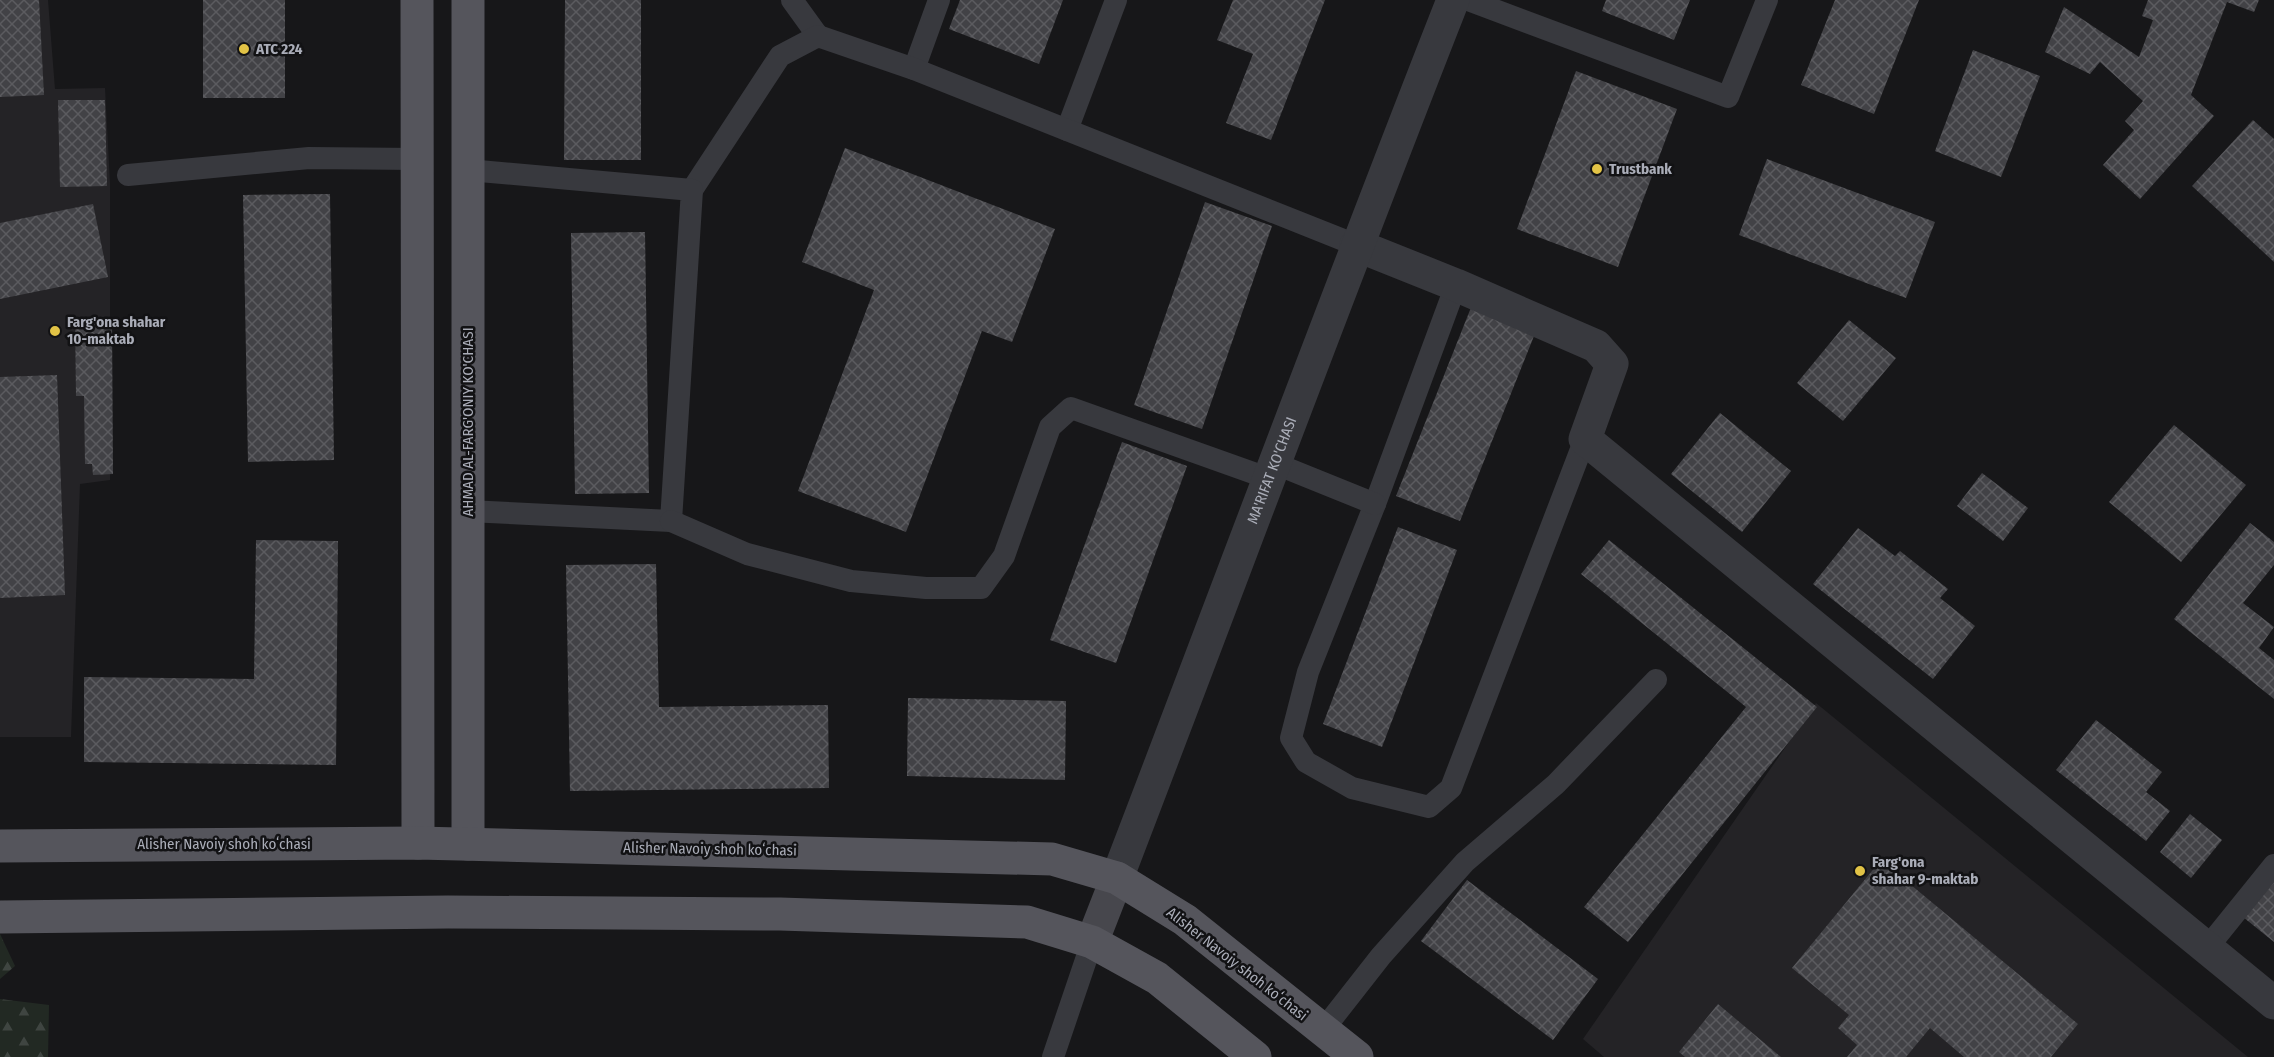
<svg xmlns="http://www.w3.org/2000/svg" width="2274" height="1057" font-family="'Fira Sans Condensed',sans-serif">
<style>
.built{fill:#242326}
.forest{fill:url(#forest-firs)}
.building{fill:url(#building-cross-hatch)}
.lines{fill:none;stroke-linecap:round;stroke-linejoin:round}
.lane{stroke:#38393e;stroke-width:22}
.street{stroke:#38393e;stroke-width:33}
.secondary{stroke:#47474d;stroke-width:33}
.primary{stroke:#55555c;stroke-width:33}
.poi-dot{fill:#e2c346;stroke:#121214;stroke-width:2}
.labels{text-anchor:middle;stroke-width:5;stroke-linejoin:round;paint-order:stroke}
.poi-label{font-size:15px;font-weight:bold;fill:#aaadb8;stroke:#121214;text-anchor:start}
.street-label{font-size:15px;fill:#aaadb8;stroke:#121214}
</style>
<defs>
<pattern id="forest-firs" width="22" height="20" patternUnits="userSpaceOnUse" patternTransform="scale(1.5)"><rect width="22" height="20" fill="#222923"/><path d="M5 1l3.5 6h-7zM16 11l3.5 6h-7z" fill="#3f4541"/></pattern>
<pattern id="building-cross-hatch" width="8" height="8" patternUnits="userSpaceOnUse" patternTransform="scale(1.5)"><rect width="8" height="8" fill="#424246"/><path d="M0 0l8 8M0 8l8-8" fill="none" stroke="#5b5b5f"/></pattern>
</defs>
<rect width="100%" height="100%" fill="#171719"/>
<g class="built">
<path d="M0,0H48L55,89L105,88L110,183V480L80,484L71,737H0Z"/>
<path d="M1816,703L2248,1057H1604L1583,1039Z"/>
</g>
<g class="forest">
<path d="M0,934L15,966L0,979Z"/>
<path d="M0,999L49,1005L48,1057H0Z"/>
</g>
<g class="building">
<path d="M0,0H39L44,95L0,97Z"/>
<rect x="203" y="0" width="82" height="98"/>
<path d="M565,0H641V160H564Z"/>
<path d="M960,0H1063L1039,64L949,29Z"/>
<path d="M1233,0H1325L1271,140L1226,123L1253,54L1217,40Z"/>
<path d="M1606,0H1690L1674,40L1602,11Z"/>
<path d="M1835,0H1919L1874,114L1801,85Z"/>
<path d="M2148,0H2259L2254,12L2227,2L2191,95L2214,116L2140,199L2103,165L2134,130L2125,121L2143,101L2100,62L2090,74L2045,52L2064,7L2139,57L2153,20L2142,16Z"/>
<path d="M1973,50L2040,76L2001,177L1935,151Z"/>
<path d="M1576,71L1677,109L1618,267L1517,229Z"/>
<path d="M58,100H105L107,186L60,187Z"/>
<path d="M2253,120L2274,139V262L2192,186Z"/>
<path d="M845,148L1055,229L1012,342L982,331L906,532L798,491L874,290L802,262Z"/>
<path d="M1767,159L1935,222L1906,298L1739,235Z"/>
<path d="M330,194L334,460L248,462L243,195Z"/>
<path d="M1205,202L1272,226L1202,429L1134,405Z"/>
<path d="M93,204L108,277L0,299V223Z"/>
<path d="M645,232L649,493L575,494L571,233Z"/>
<path d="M1472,305L1536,331L1460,521L1396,496Z"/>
<path d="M75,319H112L113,474L93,475L92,464H85L84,396H76Z"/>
<path d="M1849,320L1896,358L1843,421L1797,383Z"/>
<path d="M57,375L65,595L0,598V377Z"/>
<path d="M1720,413L1791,471L1742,532L1671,474Z"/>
<path d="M2174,425L2246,485L2181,562L2109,502Z"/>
<path d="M1122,442L1187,466L1116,663L1050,640Z"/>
<path d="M1982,473L2028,508L2003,541L1957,506Z"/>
<path d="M2250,523L2274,542V565L2243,603L2274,627L2259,648L2274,660V699L2174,619Z"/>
<path d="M1398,527L1457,550L1382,747L1323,724Z"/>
<path d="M1858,528L1895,556L1900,551L1948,589L1940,598L1975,626L1933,679L1813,584Z"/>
<path d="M256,540L338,541L336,765L84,762V677L254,679Z"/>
<path d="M1609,540L1817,707L1628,942L1584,907L1746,707L1581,574Z"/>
<path d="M656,564L659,707L828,705L829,788L570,791L566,565Z"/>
<path d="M908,698L1066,701L1065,780L907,776Z"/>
<path d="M2096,720L2162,772L2146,792L2170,811L2146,841L2056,770Z"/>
<path d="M2190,814L2222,840L2191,878L2160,852Z"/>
<path d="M1881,860L2078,1024L2051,1057H1964L1930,1028L1906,1057H1847L1857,1045L1838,1028L1849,1015L1792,968Z"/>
<path d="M2274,878V942L2243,917Z"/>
<path d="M1467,880L1598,979L1553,1040L1421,941Z"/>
<path d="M1718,1004L1781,1057H1685L1679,1052Z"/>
</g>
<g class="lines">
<g class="lane">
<path d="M792,0L818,36"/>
<path d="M1468,0L1728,97L1767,0"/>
<path d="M914,69L939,0"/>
<path d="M1067,130L1116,0"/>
<path d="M128,175L309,158L417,159"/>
<path d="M692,190L780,56L818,36L914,69L1356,245"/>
<path d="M1456,285L1375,504L1308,672L1291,738L1306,762L1352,788L1429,807L1451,788L1585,439"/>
<path d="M1276,464L1375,504"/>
<path d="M468,511L671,521L692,190L468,170"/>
<path d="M671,521L747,554L851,581L926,588H981L1004,556L1050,427L1071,408L1270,479"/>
<path d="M2207,948L2274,865"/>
<path d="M1323,1030L1381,956L1465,862L1556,784L1656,680"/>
<path d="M1053,1057L1092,942"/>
</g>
<g class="street">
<path d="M1356,245L1456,285L1596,346L1612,364L1585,439L2274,1003"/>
<path id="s1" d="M1117,878C1229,586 1338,292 1453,0"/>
</g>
<path class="secondary" d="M1092,942L1117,878"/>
<g class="primary">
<path d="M417,0L418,843"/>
<path d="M468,844V0"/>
<path d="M0,846L418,843L1052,859L1117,878L1185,920L1357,1057"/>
<path d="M0,917L448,912L780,914L1027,922L1092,942L1157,978L1255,1057"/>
</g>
</g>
<g class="poi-dot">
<circle cx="244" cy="49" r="6"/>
<circle cx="1597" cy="169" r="6"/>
<circle cx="55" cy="331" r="6"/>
<circle cx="1860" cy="871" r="6"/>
</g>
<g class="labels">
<g class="poi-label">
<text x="256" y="54">АТС 224</text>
<text x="1609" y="174">Trustbank</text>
<text x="67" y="327">Farg'ona shahar<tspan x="67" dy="17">10-maktab</tspan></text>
<text x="1872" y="867">Farg'ona<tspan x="1872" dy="17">shahar 9-maktab</tspan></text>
</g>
<g class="street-label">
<text transform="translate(468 422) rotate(-90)" y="5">AHMAD AL-FARG'ONIY KO'CHASI</text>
<text dy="5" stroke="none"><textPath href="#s1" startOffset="436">MA'RIFAT KO'CHASI</textPath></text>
<text x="224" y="849">Alisher Navoiy shoh koʻchasi</text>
<text transform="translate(710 849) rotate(1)" y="5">Alisher Navoiy shoh koʻchasi</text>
<text transform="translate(1237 964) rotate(38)" y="5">Alisher Navoiy shoh koʻchasi</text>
</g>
</g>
</svg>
